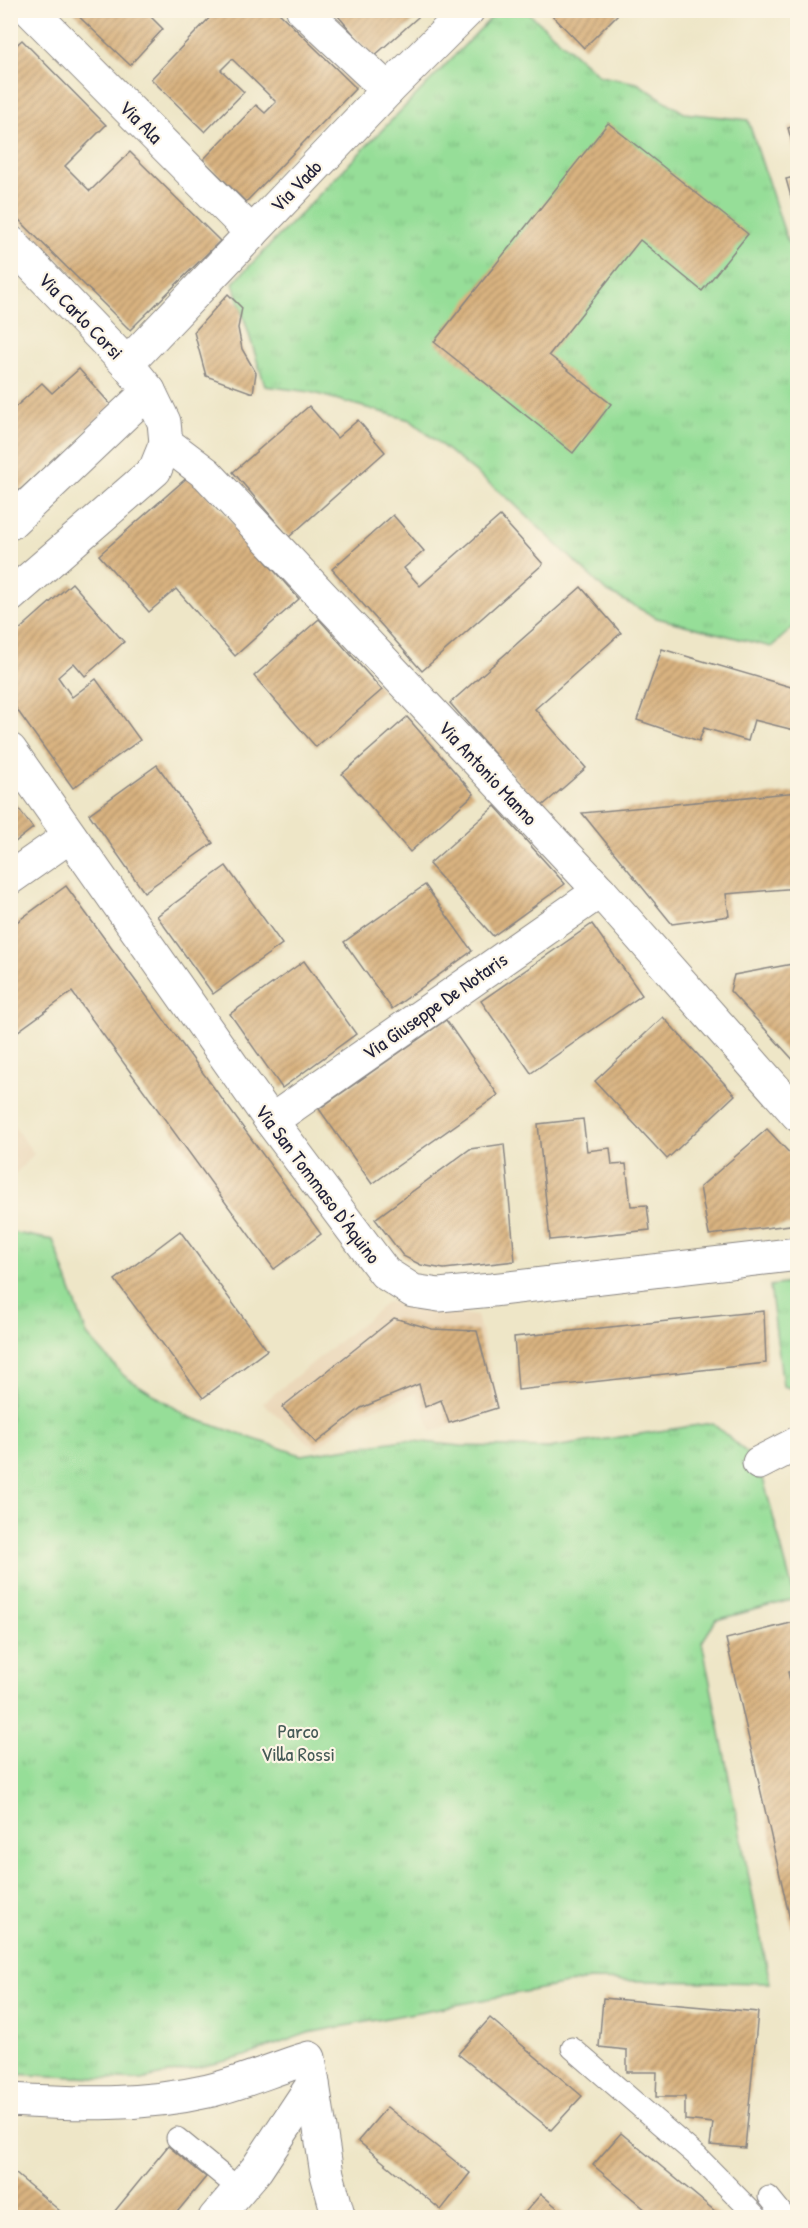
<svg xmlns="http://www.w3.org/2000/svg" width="808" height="2228" font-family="'Patrick Hand',sans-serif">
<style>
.built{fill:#ebd8ba}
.park{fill:url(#park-tufts);stroke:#5c806a;stroke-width:1.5}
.building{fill:url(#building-hatch)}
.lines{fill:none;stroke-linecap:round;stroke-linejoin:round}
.lane-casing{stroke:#888481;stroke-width:23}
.street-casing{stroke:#888481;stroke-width:35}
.lane{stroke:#fff;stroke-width:21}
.street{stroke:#fff;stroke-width:33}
.labels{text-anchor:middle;stroke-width:4.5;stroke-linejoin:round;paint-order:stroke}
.street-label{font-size:20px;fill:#22223b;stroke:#fcf5e5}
.park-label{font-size:20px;fill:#455a57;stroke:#fcf5e5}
</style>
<defs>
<pattern id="park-tufts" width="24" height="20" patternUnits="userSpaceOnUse" patternTransform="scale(1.5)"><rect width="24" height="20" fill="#96de98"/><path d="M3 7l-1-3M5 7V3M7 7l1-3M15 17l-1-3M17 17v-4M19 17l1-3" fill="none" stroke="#81be84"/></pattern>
<pattern id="building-hatch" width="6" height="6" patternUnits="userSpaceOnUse" patternTransform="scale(1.5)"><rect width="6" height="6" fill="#d9b380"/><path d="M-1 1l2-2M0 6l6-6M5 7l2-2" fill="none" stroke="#b0916a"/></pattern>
</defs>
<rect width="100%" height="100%" fill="#fcf5e5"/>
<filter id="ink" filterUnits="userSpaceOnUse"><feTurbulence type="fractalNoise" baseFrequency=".0167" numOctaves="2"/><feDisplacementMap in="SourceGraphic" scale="12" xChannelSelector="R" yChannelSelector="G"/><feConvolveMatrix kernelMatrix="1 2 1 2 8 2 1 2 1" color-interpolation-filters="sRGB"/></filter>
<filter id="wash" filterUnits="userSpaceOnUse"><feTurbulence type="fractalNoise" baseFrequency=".008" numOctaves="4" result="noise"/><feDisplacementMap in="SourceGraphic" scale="24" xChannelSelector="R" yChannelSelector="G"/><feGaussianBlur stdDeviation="1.35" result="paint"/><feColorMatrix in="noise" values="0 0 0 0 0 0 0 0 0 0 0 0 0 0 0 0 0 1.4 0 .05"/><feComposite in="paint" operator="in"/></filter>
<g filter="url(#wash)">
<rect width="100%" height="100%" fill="#eee6c7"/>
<g class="built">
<path d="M10,1121L34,1154L11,1178H10Z"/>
<path d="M388,1302L477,1316L501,1409L432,1432L416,1393L358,1414L316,1449L263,1403Z"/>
</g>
<g class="park">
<path d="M498,11H526L600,76L637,83L684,113L748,120L788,243L797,242V624L771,647L657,618L606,591L511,501L410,420L310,392L265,386L233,283Z"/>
<path d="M10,1232L53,1240L87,1335L124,1376L189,1417L301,1455L404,1440L461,1446L548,1448L712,1423L759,1463L795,1599L716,1620L702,1642L770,1983L588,1980L308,2033L239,2058L141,2080L11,2074Z"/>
<path d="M797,1282H798L797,1390L783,1386L770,1286Z"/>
</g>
<g id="blocks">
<g class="building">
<path d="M72,10H144L163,29L130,65Z"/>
<path d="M217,10H276L356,88L246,202L203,160L256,105L265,113L276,102L232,59L221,70L244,92L205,132L151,79Z"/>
<path d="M333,10H426L373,57Z"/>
<path d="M547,10H622L584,48Z"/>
<path d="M22,40L106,125L65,166L90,191L130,152L220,241L130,330L10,211V51Z"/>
<path d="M608,123L748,234L702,291L640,240L549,355L611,404L573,453L434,342Z"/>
<path d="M798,125V161H797L788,128Z"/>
<path d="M798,176V218H797L786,179Z"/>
<path d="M228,294L242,308L238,328L242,349L256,373L253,393L206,376L194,332Z"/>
<path d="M79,369L112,406L10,499V412L42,383L52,393Z"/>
<path d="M309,406L337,438L358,420L385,452L289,537L233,472Z"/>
<path d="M190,475L299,599L235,656L176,589L149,612L99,555Z"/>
<path d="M393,515L424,551L404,568L420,586L500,516L543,564L422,671L332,569Z"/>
<path d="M72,583L124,642L85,676L74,663L58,677L72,697L96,679L140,740L73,788L10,700V638Z"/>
<path d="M581,587L621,633L535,709L586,768L541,807L450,703Z"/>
<path d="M319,619L382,690L316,747L254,676Z"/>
<path d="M662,649L798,689V731L754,720L748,741L704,728L699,741L637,720Z"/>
<path d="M407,717L474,794L410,852L342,774Z"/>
<path d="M157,765L213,843L144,892L89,814Z"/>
<path d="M798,792V888L726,894L729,916L672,924L582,813Z"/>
<path d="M10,797L33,828L10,846Z"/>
<path d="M495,806L565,884L493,936L429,864Z"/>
<path d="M226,866L282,944L213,994L157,916Z"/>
<path d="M425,885L472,951L392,1009L344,942Z"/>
<path d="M66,886L321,1234L274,1269L72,992L14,1034L10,1030V927Z"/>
<path d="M592,924L642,995L531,1073L481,1001Z"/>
<path d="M304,961L356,1034L282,1088L230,1014Z"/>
<path d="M798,963V1065L730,991L734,975Z"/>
<path d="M663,1017L735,1095L667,1159L595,1081Z"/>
<path d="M446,1020L498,1095L372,1184L319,1109Z"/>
<path d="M583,1119L587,1151L610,1148L612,1165L626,1164L631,1206L647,1205L650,1230L550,1240L538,1124Z"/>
<path d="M767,1129L798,1162V1224L709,1235L700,1187Z"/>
<path d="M504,1144L515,1261L444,1269L421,1265L403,1256L375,1219L470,1149Z"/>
<path d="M180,1231L267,1350L203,1398L115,1280Z"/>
<path d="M764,1311L766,1363L518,1390L514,1337Z"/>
<path d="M394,1318L432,1329L477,1331L497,1408L449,1423L441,1400L425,1407L419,1384L361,1408L316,1443L282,1407Z"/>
<path d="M795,1622L798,1670L788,1672L798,1713L797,1950L726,1639Z"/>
<path d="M603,1998L758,2012L745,2148L710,2145L713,2123L685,2120V2097H656L657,2072H627V2050L599,2047Z"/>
<path d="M490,2018L582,2096L551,2130L458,2054Z"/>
<path d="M387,2107L470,2173L441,2210L358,2141Z"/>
<path d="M621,2133L722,2217H654L593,2165Z"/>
<path d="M168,2146L206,2177L173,2217H110Z"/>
<path d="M10,2169L66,2216L65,2217H10Z"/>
<path d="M541,2194L568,2217H521Z"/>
</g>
</g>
</g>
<g filter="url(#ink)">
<use href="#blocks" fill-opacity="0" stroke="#888481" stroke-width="1.5"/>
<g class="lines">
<g class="lane-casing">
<g id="lane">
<path d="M572,2048L698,2157L758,2218"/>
<path d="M177,2138L239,2189"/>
<path d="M769,2197L786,2218"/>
</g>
</g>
<g class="street-casing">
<g id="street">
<path d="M30,10L252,233"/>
<path d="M303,10L388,90"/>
<path d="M10,242L127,364L149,391L164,422L166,443L155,470L10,596"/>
<path d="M127,364L388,90L468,10"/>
<path d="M166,443L207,474L600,891L798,1115"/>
<path d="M10,523L149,391"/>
<path d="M10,750L271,1121L385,1273L413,1291L439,1295L492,1290L798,1254"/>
<path d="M10,878L70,836"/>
<path d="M271,1121L600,891"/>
<path d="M759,1463L798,1443"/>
<path d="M10,2100C77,2104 143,2106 208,2091C242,2083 275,2068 309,2058L327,2174L339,2218"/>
<path d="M215,2218L256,2170L313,2084"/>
</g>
</g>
<use href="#lane" class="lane"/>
<use href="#street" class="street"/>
</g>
</g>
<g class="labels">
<g class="street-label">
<text transform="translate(141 122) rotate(45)" y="7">Via Ala</text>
<text transform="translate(296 186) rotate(-46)" y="7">Via Vado</text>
<text transform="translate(81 316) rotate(46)" y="7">Via Carlo Corsi</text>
<text transform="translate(488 773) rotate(47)" y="7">Via Antonio Manno</text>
<text transform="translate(435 1006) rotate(-35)" y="7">Via Giuseppe De Notaris</text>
<text transform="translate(318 1184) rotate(53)" y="7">Via San Tommaso D'Aquino</text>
</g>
<g class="park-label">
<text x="298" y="1738">Parco<tspan x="298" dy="23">Villa Rossi</tspan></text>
</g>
</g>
<rect width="808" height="2228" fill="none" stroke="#fcf5e5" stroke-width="36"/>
</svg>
